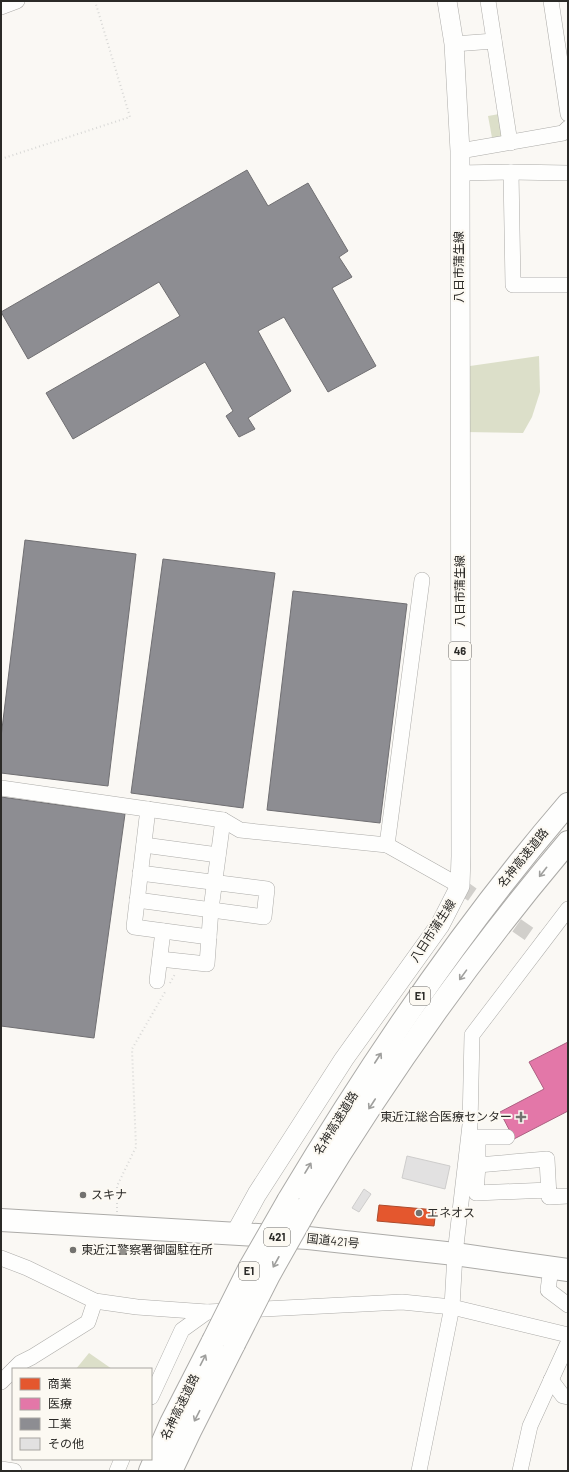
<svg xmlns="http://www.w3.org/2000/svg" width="569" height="1472" font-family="Barlow,'Noto Sans JP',sans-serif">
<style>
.green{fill:#dcdfc9}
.shops{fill:#e4572e;stroke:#ac4a2c}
.health{fill:#e377a8;stroke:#ac6081}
.industry{fill:#8d8d92;stroke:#706f72}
.building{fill:#e2e1e1;stroke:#cecdcc}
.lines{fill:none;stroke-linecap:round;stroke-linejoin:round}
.minor-tunnel{stroke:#d1cfcb;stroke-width:15;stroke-dasharray:15 8;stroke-linecap:butt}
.minor-casing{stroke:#acaba8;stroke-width:16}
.major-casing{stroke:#acaba8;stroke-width:20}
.highway-casing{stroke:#acaba8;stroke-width:24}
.path{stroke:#d8d8d6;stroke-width:2;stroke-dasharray:1 3;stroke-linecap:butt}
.minor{stroke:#fefefd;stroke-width:15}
.major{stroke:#fefefd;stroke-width:19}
.highway{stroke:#fefefd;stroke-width:22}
.highway-bridge-casing{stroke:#acaba8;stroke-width:24;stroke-linecap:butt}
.highway-bridge{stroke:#fefefd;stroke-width:22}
.oneway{stroke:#9f9f9d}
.poi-dot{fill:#73726f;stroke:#fcf9f2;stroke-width:1.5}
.labels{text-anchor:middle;stroke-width:4;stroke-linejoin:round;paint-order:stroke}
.shield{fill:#fcf9f2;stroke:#6a6864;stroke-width:1}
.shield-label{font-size:11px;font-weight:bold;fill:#2b2a27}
.street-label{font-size:12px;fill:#2b2a27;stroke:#fcf9f2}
.poi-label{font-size:12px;fill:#2b2a27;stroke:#fcf9f2;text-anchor:start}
</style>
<rect width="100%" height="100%" fill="#faf8f4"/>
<g class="green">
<path d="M505,113L513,140L493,143L488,116Z"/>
<path d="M539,356L540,392L532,417L523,433L465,432L463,367Z"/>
<path d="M89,1353L112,1369H76Z"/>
</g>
<path class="shops" d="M379,1205L436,1210L434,1226L377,1221Z"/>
<path class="health" d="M568,1042V1111L514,1139L500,1112L544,1089L529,1062Z"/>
<g class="industry">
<path d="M247,170L268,206L308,183L348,251L339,257L352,277L332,288L376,366L328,392L284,317L258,331L291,391L248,418L255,429L239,437L226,416L233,411L205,362L73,439L46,393L180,316L159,282L28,359L1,312Z"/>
<path d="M25,540L136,554L108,786L1,773V737Z"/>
<path d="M163,559L275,573L243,808L131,793Z"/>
<path d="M293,591L407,604L380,823L267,810Z"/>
<path d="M1,797L125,814L94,1038L1,1026Z"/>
</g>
<g class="building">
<path d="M407,1156L450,1166L445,1189L402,1178Z"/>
<path d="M364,1189L371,1194L359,1212L352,1208Z"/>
</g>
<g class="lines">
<path class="minor-tunnel" d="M460,886L542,943"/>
<g class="minor-casing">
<g id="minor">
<path d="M488,1L510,143"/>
<path d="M551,1L568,114"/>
<path d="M1,7L17,1"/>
<path d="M454,44L494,41"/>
<path d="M460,151L563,133L568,128"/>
<path d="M511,172L513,285H568"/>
<path d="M459,173L511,172L568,173"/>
<path d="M422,580L387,845L460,886"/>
<path d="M1,788L223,820L240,830L387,845"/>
<path d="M148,809L134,927L209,937"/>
<path d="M144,845L218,855"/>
<path d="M137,900L264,917L267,889L140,873"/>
<path d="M160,959L207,964L211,909L223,820"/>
<path d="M157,981L163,931"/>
<path d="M478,1165V1137H507"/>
<path d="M549,1190L476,1193L478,1165L547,1159L549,1197L568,1196"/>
<path d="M1,1258L27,1268L95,1301L137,1307L207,1312L402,1302L452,1307L568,1335"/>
<path d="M551,1268L548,1290L568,1305"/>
<path d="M14,1369L20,1363L32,1357L88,1322L95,1301"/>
<path d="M551,1380L563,1396L568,1397"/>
<path d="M1,1382L13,1370"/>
<path d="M151,1397L182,1330L207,1312"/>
<path d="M1,1469L14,1471"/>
<path d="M117,1471L122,1459"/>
<path d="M419,1471L452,1307L455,1254L470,1125L472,1035L568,909"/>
<path d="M520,1471L530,1426L568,1343"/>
</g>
</g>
<g class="major-casing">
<path id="major" d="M235,1234L257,1194L344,1059L440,925L460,886L461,856L460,151L454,44L447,1"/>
</g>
<g class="highway-casing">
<g id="highway">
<path d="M288,1201C371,1062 462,927 568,804"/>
<path d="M309,1204C386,1077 472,955 568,842"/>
<path d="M1,1220L308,1238L455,1254L568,1270"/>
<path d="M150,1471L171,1423L213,1341"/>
<path d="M171,1471L190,1431L234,1344"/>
</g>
</g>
<g class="path">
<path d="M1,159L130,117L95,1"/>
<path d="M170,983L175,974"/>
<path d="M117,1212V1186L136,1147L132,1049L165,992"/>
</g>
<use href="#minor" class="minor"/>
<use href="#major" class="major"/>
<use href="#highway" class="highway"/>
<g class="highway-bridge-casing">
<g id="highway-bridge">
<path d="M213,1341L249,1269L288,1201"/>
<path d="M234,1344L269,1275L309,1204"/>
</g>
</g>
<use href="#highway-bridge" class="highway-bridge"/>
</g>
<defs><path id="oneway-shaft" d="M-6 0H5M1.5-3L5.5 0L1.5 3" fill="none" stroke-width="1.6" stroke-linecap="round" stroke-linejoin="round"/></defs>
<g class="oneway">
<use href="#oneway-shaft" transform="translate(543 872) rotate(128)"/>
<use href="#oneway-shaft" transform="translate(463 975) rotate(126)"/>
<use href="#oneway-shaft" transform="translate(378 1058) rotate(-57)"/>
<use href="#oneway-shaft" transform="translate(372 1104) rotate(123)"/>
<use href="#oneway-shaft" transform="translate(308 1168) rotate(-59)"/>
<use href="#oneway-shaft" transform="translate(276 1262) rotate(119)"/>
<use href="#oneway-shaft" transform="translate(203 1360) rotate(-63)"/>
<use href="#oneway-shaft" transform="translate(197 1416) rotate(117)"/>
</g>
<g class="poi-dot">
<path d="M519 1111h4v4h4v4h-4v4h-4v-4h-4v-4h4z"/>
<circle cx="83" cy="1195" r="4"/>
<circle cx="419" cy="1213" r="4"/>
<circle cx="73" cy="1250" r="4"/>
</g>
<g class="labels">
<g class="shield">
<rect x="449" y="642" width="22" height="18" rx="3"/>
<rect x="410" y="987" width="20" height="18" rx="3"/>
<rect x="264" y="1228" width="26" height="18" rx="3"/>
<rect x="239" y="1262" width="20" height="18" rx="3"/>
</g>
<g class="shield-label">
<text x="460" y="655">46</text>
<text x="420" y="1000">E1</text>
<text x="277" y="1241">421</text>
<text x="249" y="1275">E1</text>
</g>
<g class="street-label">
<text transform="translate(459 267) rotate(-90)" y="4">八日市蒲生線</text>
<text transform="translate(460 591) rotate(-90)" y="4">八日市蒲生線</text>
<text transform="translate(523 858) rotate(-51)" y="4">名神高速道路</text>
<text transform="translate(433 931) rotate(-57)" y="4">八日市蒲生線</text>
<text transform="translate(336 1123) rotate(-58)" y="4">名神高速道路</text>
<text transform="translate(333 1241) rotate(6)" y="4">国道421号</text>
<text transform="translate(180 1407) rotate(-64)" y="4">名神高速道路</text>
</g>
<g class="poi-label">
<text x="512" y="1121" text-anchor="end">東近江総合医療センター</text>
<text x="91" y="1199">スキナ</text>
<text x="427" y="1217">エネオス</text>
<text x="81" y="1254">東近江警察署御園駐在所</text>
</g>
</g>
<rect width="569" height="1472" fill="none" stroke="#2b2a27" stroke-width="4"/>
<rect x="12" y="1368" width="140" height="92" fill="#fcf9f2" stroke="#a8a6a1"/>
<rect x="20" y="1378" width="20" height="12" fill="#e4572e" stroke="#a8a6a1"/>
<text x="48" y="1388" font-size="12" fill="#2b2a27">商業</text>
<rect x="20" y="1398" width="20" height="12" fill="#e377a8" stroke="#a8a6a1"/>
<text x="48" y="1408" font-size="12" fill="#2b2a27">医療</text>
<rect x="20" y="1418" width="20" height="12" fill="#8d8d92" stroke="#a8a6a1"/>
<text x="48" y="1428" font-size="12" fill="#2b2a27">工業</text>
<rect x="20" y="1438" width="20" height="12" fill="#e2e1e1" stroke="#a8a6a1"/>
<text x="48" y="1448" font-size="12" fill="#2b2a27">その他</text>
</svg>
